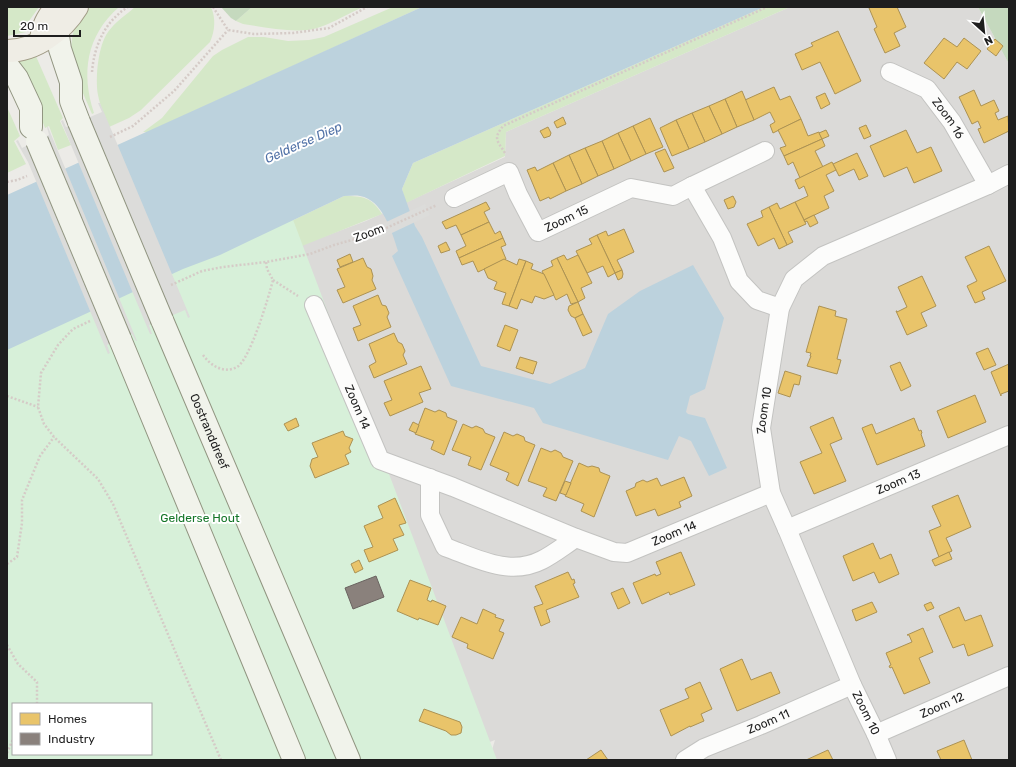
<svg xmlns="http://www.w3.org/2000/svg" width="1016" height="767" font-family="Rubik,sans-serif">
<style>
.residential{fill:#dbdad8}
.grass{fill:#d5e8c8}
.forest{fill:#c5d9be}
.park{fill:#d7f0d9;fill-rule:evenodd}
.water{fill:#bcd2dd}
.pier{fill:#dcdcda}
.homes{fill:#e9c46a;stroke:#ac9253}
.industry{fill:#8a817c;stroke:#6a6360}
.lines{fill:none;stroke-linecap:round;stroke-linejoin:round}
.street-casing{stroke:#c3c3c1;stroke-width:20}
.secondary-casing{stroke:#919581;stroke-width:24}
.primary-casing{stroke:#a19b86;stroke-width:24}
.path{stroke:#d5cbc7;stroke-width:2.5;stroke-dasharray:2 2;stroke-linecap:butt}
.street{stroke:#fcfcfb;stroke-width:18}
.secondary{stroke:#f1f3eb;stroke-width:22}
.primary{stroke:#efede5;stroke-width:22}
.secondary-bridge-casing{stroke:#919581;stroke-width:24;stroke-linecap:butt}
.secondary-bridge{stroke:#f1f3eb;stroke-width:22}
.labels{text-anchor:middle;stroke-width:4;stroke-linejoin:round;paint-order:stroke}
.street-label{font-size:12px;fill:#1e1e1e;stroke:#fff}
.park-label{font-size:12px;fill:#137527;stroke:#fff}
.water-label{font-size:13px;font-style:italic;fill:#5172a7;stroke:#fff}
</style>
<rect width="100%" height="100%" fill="#ecebe7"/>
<path class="residential" d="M790,7H978L1009,64V760H489L495,740L456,755L264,259L366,221L505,157L506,132Z"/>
<g class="grass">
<path d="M7,7H39L29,21L26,32L7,36Z"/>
<path d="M85,7H119C86,36 81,73 94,113L92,114C83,92 68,63 72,39C74,27 79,17 85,7Z"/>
<path d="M135,7H211C216,18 215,31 210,42L141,110L129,118L109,127C105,117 100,106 98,95C95,78 98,46 108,32C115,22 126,15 135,7Z"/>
<path d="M252,7H363C347,14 325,28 308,30C287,32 264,27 243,24L236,21Z"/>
<path d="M393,7H422L148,132H143L162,118L213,56L222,50L248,37H264L288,41L309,40L324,37Z"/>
<path d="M764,7H790L506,132L505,156L406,203L402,189L413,163Z"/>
<path d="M35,54L63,118L60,121L71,145L58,150L49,126L45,128L19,60Z"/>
<path d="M7,107L20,136L14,141L26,164L7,173Z"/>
<path d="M344,196C363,196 371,197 382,214L277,256L220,255Z"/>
</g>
<g class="forest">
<path d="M221,7H252L236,21L231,18Z"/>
<path d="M978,7H1009V64Z"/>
</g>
<path class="park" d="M292,217L497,760H7V335ZM13,704H151V754H13Z"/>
<path class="water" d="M422,7H764L413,163L402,189L415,226L422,237L481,366L550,384L585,368L608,314L640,291L693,265L724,318L705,389L690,396L686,412L688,414L705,418L727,468L709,476L691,441L679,436L668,460L543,423L534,408L451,386L392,256L398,251C392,232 383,200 360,196C355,195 349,196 344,196L220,255L183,269L7,350V195Z"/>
<g class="pier">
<path d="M98,103H100L190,317L188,318L185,310L149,325L152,334H150L61,121L63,120L66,127L102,112Z"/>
<path d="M47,127H48L137,341H136L132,334L107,345L110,353L108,354L28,162L16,141L18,140L22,148L49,135Z"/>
<path d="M425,204L430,215L375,241L371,229Z"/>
</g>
<g class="homes">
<path d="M872,7H897L906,27L894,33L900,46L885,53L874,29L877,27L869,8Z"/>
<path d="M838,31L861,81L835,94L820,62L802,70L795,54L813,46L811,43Z"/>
<path d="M944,38L957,47L964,38L981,51L967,69L957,62L944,79L924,63Z"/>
<path d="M995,39L1003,46L996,56L987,49Z"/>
<path d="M774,87L780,100L790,96L801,119L773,133L770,125L775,122L770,112L754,120L745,100Z"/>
<path d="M974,90L981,106L994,100L999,111L995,113L998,120L1008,116L1009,131L984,143L978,129L981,128L978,121L972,124L959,97Z"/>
<path d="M742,91L754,120L737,127L725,99Z"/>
<path d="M825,93L830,104L821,109L816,97Z"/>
<path d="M725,99L737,127L722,134L709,106Z"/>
<path d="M709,106L722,134L705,142L692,113Z"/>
<path d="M692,113L705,142L689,149L676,120Z"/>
<path d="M563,117L566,124L557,128L554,122Z"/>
<path d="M650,118L663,147L646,154L633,126Z"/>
<path d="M801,119L808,136L819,132L822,139L784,156L780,148L786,146L778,130Z"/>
<path d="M676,120L689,149L672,156L660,128Z"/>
<path d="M866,125L871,136L864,139L859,128Z"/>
<path d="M633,126L646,154L631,161L618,133Z"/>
<path d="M548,127L551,133L550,136L544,138L540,131Z"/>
<path d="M826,130L829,136L822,139L819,133Z"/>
<path d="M906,130L917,153L931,147L942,171L914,183L907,167L884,177L870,146Z"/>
<path d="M618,133L631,161L614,169L602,141Z"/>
<path d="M822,139L825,146L815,151L823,167L800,178L793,162L788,165L784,156Z"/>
<path d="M602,141L614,169L598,176L585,148Z"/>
<path d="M585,148L598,176L582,184L569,155Z"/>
<path d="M665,149L674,168L664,172L655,153Z"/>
<path d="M857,153L868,176L859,180L854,169L839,176L833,164Z"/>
<path d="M569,155L582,184L566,191L553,163Z"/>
<path d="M832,162L836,170L826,175L834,191L824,196L829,208L804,220L795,202L808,196L804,186L799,189L795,180Z"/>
<path d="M553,163L566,191L550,199L549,197L540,201L527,170L535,167L537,171Z"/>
<path d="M733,196L736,202L734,207L728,209L724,200Z"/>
<path d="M486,202L490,209L484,212L489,222L461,235L456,225L446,229L442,222Z"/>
<path d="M795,202L806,224L788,232L793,242L787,245L769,207L777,203L780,209Z"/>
<path d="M769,207L787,245L779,249L774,238L758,246L747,224L763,217L761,211Z"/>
<path d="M814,215L818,223L810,227L807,221L805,222L804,220Z"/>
<path d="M489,222L495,234L500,231L503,238L459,258L456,251L466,246L461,235Z"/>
<path d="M624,229L634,252L617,260L622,270L615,273L597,235L606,231L608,236Z"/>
<path d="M597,235L615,273L608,277L603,266L587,273L576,251L592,244L589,239Z"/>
<path d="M503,238L506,245L501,247L506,259L478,272L473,261L462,265L459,258Z"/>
<path d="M446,242L450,250L441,253L438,246Z"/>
<path d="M989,246L1006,281L982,292L985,299L975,303L967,286L977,281L965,257Z"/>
<path d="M350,254L353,262L340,267L337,260Z"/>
<path d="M564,255L567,260L578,255L592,283L581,288L585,298L578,302L557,258Z"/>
<path d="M363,258L367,267L371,269L373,276L372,280L376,289L343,303L337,290L345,287L337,269Z"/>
<path d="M557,258L578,302L571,304L567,294L556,300L542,271L553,266L551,261Z"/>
<path d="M504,259L517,265L519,259L526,261L509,306L502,304L506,293L494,289L497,282L488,278L484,269Z"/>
<path d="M526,261L533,264L531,269L544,274L554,295L544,299L535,296L532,303L521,299L517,309L509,306Z"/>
<path d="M622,270L623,274L622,278L618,280L615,273Z"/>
<path d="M922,276L936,306L921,313L927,326L907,335L896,311H897V312L907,307L898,287Z"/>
<path d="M378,295L382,305L386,306L389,313L387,317L391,327L358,341L353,328L361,325L353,306Z"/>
<path d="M578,302L583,314L575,318L571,316L568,310L569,306Z"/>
<path d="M819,306L836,311L835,316L847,319L837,359L841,360L837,374L807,366L811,356H810L811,353L806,352Z"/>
<path d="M583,314L592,332L583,336L575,318Z"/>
<path d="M505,325L518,330L510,351L497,346Z"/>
<path d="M394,333L398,342L402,344L405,351L403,355L407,364L374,378L369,366L376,362L369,344Z"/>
<path d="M988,348L996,365L984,370L976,353Z"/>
<path d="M520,357L537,362L533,374L516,368Z"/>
<path d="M900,362L911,386L901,391L890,366Z"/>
<path d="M1009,364V391L1001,394V396L991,372Z"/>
<path d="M421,366L431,389L419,393L423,402L390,416L384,403L392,400L384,381Z"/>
<path d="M785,371L801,376L799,385L794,384L790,397L778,393Z"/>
<path d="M975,395L986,422L948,438L937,411Z"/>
<path d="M425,408L435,412L439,410L446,413L447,417L457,421L444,455L431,449L434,441L415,434Z"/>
<path d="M833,417L842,439L830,444L846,481L814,494L800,462L822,453L810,427Z"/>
<path d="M296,418L299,426L288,431L284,424Z"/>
<path d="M914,418L919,431L921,430L922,433L921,434L925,446L877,465L862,428L872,424L876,434Z"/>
<path d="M413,422L419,425L416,433L409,430Z"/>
<path d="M463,424L472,428L476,426L483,429L485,433L495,437L481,470L468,465L471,457L452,450Z"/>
<path d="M343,431L345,436L353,439L349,448L351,452L345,455L349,464L315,478L310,466L312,459L318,457L312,443Z"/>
<path d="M504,432L513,436L517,434L524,437L525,441L535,445L518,486L506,480L509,473L490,465Z"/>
<path d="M541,448L551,452L555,450L561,453L563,457L573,461L556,501L543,496L547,488L528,481Z"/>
<path d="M579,463L588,467L592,466L599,468L600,472L610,476L594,517L581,511L584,504L565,496Z"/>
<path d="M684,477L692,496L679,502L681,507L658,516L655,509L636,516L626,491L635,487L636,483L643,480L647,482L657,478L661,486Z"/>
<path d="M565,481L571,483L566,495L560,493Z"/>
<path d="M958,495L971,527L946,538L952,551L939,557L929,531L941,526L932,506Z"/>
<path d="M395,498L406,523L399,525L404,535L393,539L398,550L369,562L364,550L373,547L364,526L383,518L378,506Z"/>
<path d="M873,543L880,559L891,554L899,574L879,583L874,572L853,581L843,556Z"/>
<path d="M681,552L695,585L670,595L669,592L642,604L633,583L655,574L656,576L661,574L656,562Z"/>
<path d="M949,552L952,559L935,566L932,560Z"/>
<path d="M359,560L363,569L355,573L351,564Z"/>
<path d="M568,572L572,580L574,579L575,583L573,584L579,597L546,610L550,622L541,626L534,607L543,604L535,586Z"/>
<path d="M410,580L431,588L427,600L431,602L432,600L446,606L438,625L419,618L418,620L397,611Z"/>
<path d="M623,588L630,603L618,609L611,593Z"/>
<path d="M872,602L877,612L856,621L852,610Z"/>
<path d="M931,602L934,608L927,611L924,605Z"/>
<path d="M959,607L965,621L981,615L993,646L968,656L964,644L953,648L939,616Z"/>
<path d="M483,609L496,615L495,617L504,620L499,631L504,633L493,659L467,648L468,644L452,637L461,617L477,624Z"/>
<path d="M923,628L933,652L919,658L930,683L904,694L892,667L890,668L889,666L891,665L886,653L912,642L909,635H907Z"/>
<path d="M742,659L751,680L771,672L780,693L737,711L720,669Z"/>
<path d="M700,682L712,709L701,714L704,721L690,727V726L671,736L660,710L689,698L685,689Z"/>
<path d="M424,709L460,722L462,727L461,733L456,735H451L446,731L419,721Z"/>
<path d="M964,740L972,760H941L937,751Z"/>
<path d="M601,750L608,760H586Z"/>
<path d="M828,750L833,760H806Z"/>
</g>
<path class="industry" d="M376,576L384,597L353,609L345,588Z"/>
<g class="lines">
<g class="street-casing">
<g id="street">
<path id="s1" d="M890,72L927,89L952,122L988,185"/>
<path d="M692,186L722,238L739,281L757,300L780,308"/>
<path id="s2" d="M454,198L509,172L518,194L538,232L631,188L673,196L692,186L765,151"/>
<path id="s3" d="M314,305L380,460L453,487L576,538L614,552L627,553L771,493"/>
<path d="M430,478V515L445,547C476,558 509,577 542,560C554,554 565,545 576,538"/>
<path id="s4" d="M787,529L1009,435"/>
<path id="s5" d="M876,734L1009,676"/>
<path id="s6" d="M685,760L704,748L761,725L852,685"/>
<path id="s7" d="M887,760L876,734L852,685L787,529L771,493L761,428L780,308L794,279L823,256L988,185L1009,174"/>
</g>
</g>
<g class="secondary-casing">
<g id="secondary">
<path d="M57,30L60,49L71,82V101L79,122"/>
<path d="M7,65L17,78L31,108V127"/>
<path id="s8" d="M162,320L349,760"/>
<path d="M120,339L294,760"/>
</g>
</g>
<g class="primary-casing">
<g id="primary">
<path d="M41,41C42,27 47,18 56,7"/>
<path d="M7,51C36,51 63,30 77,7"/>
</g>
</g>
<g class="path">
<path d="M213,7L228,30L254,34L293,33L329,28L367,7"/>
<path d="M92,72C94,46 105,21 128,7"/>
<path d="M110,137L133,126L174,91L228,30"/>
<path d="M505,153C497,140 493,139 503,126L767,7"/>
<path d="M7,182L17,180L27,176"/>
<path d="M273,280L298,296"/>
<path d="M171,285L202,271L223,267L266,262L310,254L334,245L373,234L437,205"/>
<path d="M90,321L73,329L58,345L41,373L38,407L44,424L54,437L98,479L113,504L221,760"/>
<path d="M203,355C211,366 224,374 237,367C250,360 269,296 273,280L267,269L266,262"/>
<path d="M7,396L38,407"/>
<path d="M7,564L17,557L22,523V500L40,456L54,437"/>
<path d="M7,645L18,664L37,682V704"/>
<path d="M7,753L13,739"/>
</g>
<use href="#street" class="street"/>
<use href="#secondary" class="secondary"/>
<use href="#primary" class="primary"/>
<g class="secondary-bridge-casing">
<g id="secondary-bridge">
<path d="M79,122L162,320"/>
<path d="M37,141L120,339"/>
</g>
</g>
<use href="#secondary-bridge" class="secondary-bridge"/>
</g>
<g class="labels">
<g class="street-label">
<text dy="4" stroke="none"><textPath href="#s1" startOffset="77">Zoom 16</textPath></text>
<text dy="4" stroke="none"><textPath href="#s2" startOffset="159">Zoom 15</textPath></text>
<text transform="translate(369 233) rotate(-20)" y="4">Zoom</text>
<text dy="4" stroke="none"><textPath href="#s3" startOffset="111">Zoom 14</textPath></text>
<text dy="4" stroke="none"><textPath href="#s7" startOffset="375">Zoom 10</textPath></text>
<text dy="4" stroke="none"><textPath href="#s8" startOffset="121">Oostranddreef</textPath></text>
<text dy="4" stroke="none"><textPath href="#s4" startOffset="121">Zoom 13</textPath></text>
<text dy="4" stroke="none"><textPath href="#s3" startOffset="484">Zoom 14</textPath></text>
<text dy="4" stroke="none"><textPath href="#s5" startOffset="72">Zoom 12</textPath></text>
<text transform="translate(866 713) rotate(64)" y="4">Zoom 10</text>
<text dy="4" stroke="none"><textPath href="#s6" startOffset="92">Zoom 11</textPath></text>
</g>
<g class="park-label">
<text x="200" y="522">Gelderse Hout</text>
</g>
<g class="water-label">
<text transform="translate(303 142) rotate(-24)" y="5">Gelderse Diep</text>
</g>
</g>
<rect width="1016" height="767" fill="none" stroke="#1e1e1e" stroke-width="16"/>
<rect x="12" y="703" width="140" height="52" fill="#ffffff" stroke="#a5a5a5"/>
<rect x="20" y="713" width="20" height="12" fill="#e9c46a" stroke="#a5a5a5"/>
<text x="48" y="723" font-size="12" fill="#1e1e1e">Homes</text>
<rect x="20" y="733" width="20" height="12" fill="#8a817c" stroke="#a5a5a5"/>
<text x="48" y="743" font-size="12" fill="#1e1e1e">Industry</text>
<g transform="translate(984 32) rotate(153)" stroke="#ffffff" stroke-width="3" paint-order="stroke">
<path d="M0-3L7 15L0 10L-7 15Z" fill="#1e1e1e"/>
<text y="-6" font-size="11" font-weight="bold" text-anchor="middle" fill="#1e1e1e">N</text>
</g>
<path d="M14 30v6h66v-6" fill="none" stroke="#1e1e1e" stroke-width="2"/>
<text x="20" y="30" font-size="12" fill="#1e1e1e" stroke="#ffffff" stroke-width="3" paint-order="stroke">20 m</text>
</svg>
